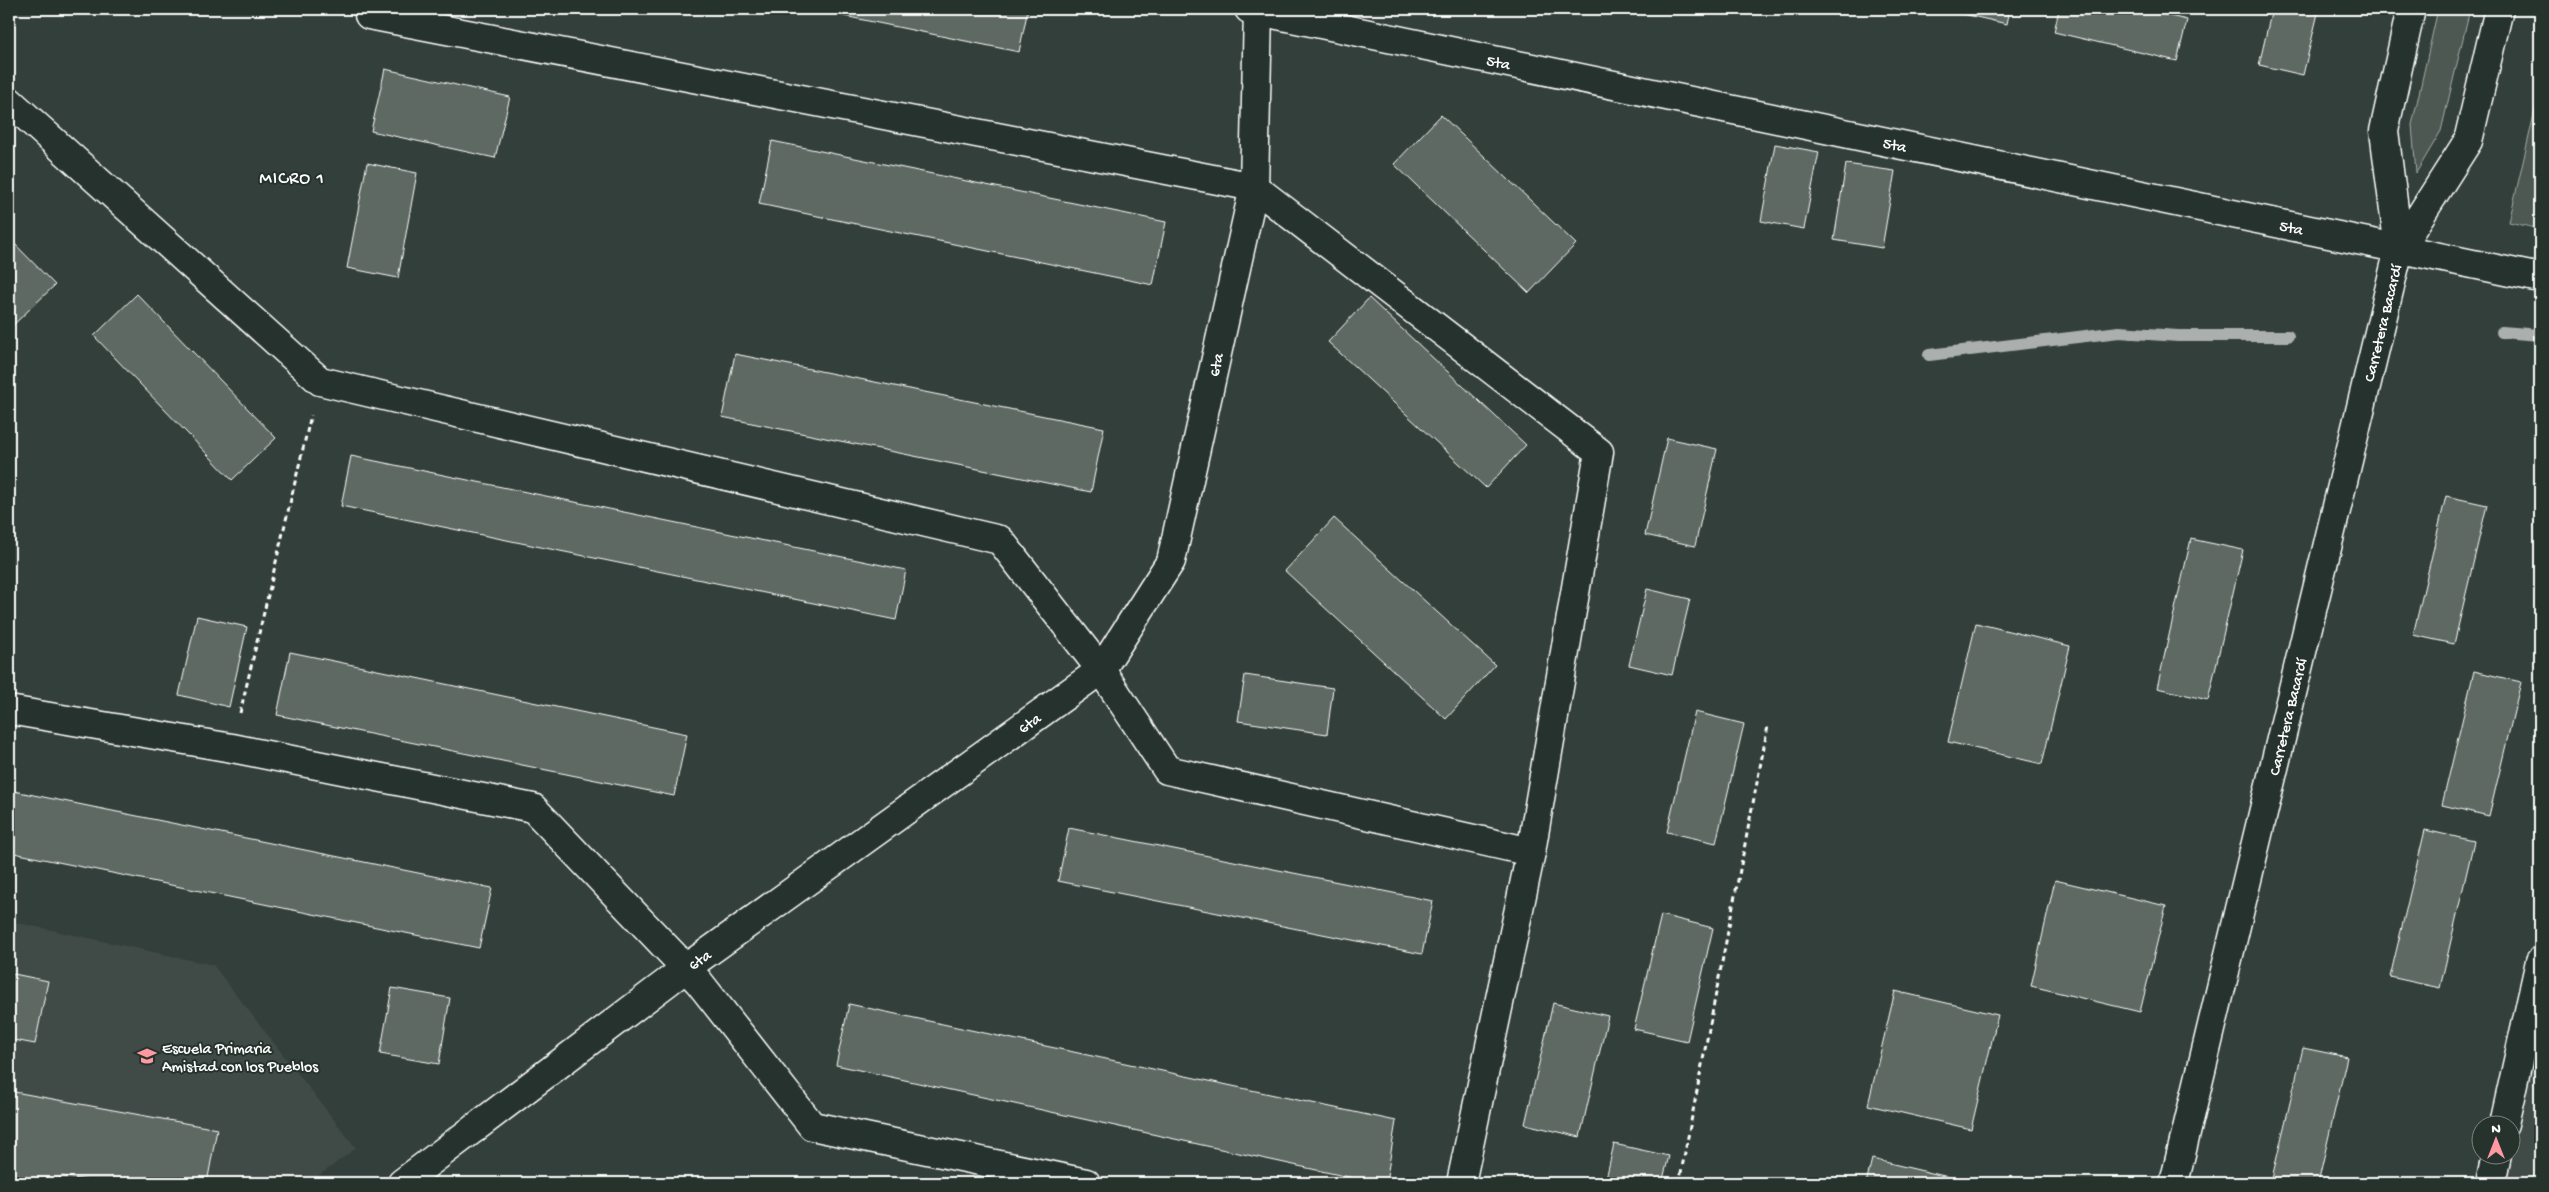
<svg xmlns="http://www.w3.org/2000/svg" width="2549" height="1192" font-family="'Gochi Hand',sans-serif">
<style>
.built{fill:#404c47}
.green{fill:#4d5853;stroke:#a6aca9}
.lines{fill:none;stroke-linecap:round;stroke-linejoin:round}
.stream{stroke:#abb0ae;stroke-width:12}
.building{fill:#5f6964;stroke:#fff}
.minor-casing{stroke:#fff;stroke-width:31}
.major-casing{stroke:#fff;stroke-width:31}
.path{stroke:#fff;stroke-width:3;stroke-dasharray:5 4;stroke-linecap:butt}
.minor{stroke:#26332d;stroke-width:28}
.major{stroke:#26332d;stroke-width:28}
.labels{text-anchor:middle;stroke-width:4;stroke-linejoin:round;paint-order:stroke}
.street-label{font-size:16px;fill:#fff;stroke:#26332d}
.poi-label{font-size:16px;fill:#fff;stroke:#26332d;text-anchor:start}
.neighbourhood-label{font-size:18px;letter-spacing:1px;fill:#fff;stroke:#26332d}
</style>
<rect width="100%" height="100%" fill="#333f3a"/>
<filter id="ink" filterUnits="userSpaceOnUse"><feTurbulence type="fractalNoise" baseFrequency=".02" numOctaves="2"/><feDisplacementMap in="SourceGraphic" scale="10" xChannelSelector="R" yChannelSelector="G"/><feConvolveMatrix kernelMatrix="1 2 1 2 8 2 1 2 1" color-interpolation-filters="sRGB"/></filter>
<g filter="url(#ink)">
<g class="built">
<path d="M9,921L213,965L356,1148L309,1183H9Z"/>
<path d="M2540,962V1183H2494L2500,1155L2512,1154V1124Z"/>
</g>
<g class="green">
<path d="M2438,9H2470L2441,131L2416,173L2412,125Z"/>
<path d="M2540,89V229L2509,222Z"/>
</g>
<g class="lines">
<g class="stream">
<path d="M2502,332L2540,335"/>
<path d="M1929,355L2119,332L2178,336H2288"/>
</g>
</g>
<g class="building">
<path d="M810,9H1028L1019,52Z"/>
<path d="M1941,9H2010L2007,24Z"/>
<path d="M2059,9H2140L2187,20L2177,61L2054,32Z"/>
<path d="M2272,9H2319L2303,75L2259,65Z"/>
<path d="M385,69L510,97L495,158L371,131Z"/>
<path d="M1441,115L1576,244L1529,293L1394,164Z"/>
<path d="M772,141L1166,222L1153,285L759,204Z"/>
<path d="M1775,144L1819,152L1804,229L1761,221Z"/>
<path d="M367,163L417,173L398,278L347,268Z"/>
<path d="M1846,164L1895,171L1882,248L1834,240Z"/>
<path d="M9,238L55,285L9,329Z"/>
<path d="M137,294L276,438L232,480L94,336Z"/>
<path d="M1369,298L1526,445L1486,488L1328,342Z"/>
<path d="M735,354L1104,428L1091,492L722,417Z"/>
<path d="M1667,438L1717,449L1695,546L1645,535Z"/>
<path d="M351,456L906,570L896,620L341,506Z"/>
<path d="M2446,496L2487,505L2454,644L2413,635Z"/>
<path d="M1334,518L1495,665L1446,719L1285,571Z"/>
<path d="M2191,539L2243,550L2208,700L2157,688Z"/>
<path d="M1647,589L1690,599L1672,675L1629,665Z"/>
<path d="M197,616L247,627L229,707L179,695Z"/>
<path d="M1976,623L2070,646L2042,764L1948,742Z"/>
<path d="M290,652L687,734L674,796L277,715Z"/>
<path d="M2474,671L2521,682L2489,816L2442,805Z"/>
<path d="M1245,675L1333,688L1327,734L1238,721Z"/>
<path d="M1695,712L1744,724L1716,843L1667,832Z"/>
<path d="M9,790L492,888L479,948L9,852Z"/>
<path d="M1069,828L1433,901L1422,954L1058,881Z"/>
<path d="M2425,830L2474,841L2440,988L2390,977Z"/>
<path d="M2055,880L2166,906L2140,1012L2031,986Z"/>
<path d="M1661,915L1713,928L1687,1041L1634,1029Z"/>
<path d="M9,973L48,981L35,1044L9,1039Z"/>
<path d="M392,988L450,998L439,1064L380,1054Z"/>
<path d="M1895,991L1998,1015L1971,1129L1868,1105Z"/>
<path d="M1553,1003L1608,1016L1580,1137L1525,1124Z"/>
<path d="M849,1004L1396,1121L1386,1183H1376L836,1065Z"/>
<path d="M2303,1048L2347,1057L2318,1183H2293L2272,1178Z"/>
<path d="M9,1091L217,1129L207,1183H103L61,1176L59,1183H9Z"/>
<path d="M1614,1144L1669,1156L1662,1183H1605Z"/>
<path d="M1872,1159L1974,1183H1866Z"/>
</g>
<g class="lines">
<g class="minor-casing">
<g id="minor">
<path d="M370,9L369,15L1254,187L1599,452L1531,852L1461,1183"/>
<path id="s1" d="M1249,9L2540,278"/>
<path d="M9,101L320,381L1000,540L1101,670L1167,770L1531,852"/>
<path d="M9,710L232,748L533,808L699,982L812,1126L1086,1183"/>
<path d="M2504,1124L2540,961"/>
<path id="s2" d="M402,1183L686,968L1101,670L1171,561L1254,187L1258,11"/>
<path d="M2491,1183L2497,1154"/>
</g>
</g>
<g class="major-casing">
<g id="major">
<path d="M2411,9L2384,131L2399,249L2468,141L2499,9"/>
<path id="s3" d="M2174,1183L2399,249"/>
</g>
</g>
<g class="path">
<path d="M240,713L311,415"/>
<path d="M1679,1183L1768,726"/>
</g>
<use href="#minor" class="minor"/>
<use href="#major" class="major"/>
</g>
</g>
<defs>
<g id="school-bare" transform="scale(1.5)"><path d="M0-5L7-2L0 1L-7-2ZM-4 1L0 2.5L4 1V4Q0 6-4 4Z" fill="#ff9aa2" stroke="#26332d" stroke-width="2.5" paint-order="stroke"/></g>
</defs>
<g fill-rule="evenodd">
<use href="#school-bare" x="147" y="1056"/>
</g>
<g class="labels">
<g class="street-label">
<text dy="6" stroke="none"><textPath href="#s1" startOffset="255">5ta</textPath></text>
<text dy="6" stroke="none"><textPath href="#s1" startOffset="660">5ta</textPath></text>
<text dy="6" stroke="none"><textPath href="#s1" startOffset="1065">5ta</textPath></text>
<text dy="6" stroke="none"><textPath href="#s3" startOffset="885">Carretera Bacardí</textPath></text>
<text dy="6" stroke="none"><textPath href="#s2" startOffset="1198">6ta</textPath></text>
<text dy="6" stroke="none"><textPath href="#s3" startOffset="480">Carretera Bacardí</textPath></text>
<text dy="6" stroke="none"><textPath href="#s2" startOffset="778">6ta</textPath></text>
<text dy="6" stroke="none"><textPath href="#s2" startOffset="372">6ta</textPath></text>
</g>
<g class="poi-label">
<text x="162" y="1053">Escuela Primaria<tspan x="162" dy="18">Amistad con los Pueblos</tspan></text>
</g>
<g class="neighbourhood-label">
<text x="292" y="183">MICRO 1</text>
</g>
</g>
<rect width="2549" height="1192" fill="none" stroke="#26332d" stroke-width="30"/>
<rect x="15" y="15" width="2519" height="1162" fill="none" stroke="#fff" stroke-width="2" filter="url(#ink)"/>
<g transform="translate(2496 1140)"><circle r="24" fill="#26332d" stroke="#7d8581"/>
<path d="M0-4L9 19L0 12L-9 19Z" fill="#ff9aa2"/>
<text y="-8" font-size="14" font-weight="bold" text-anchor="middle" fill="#ffffff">N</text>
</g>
</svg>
